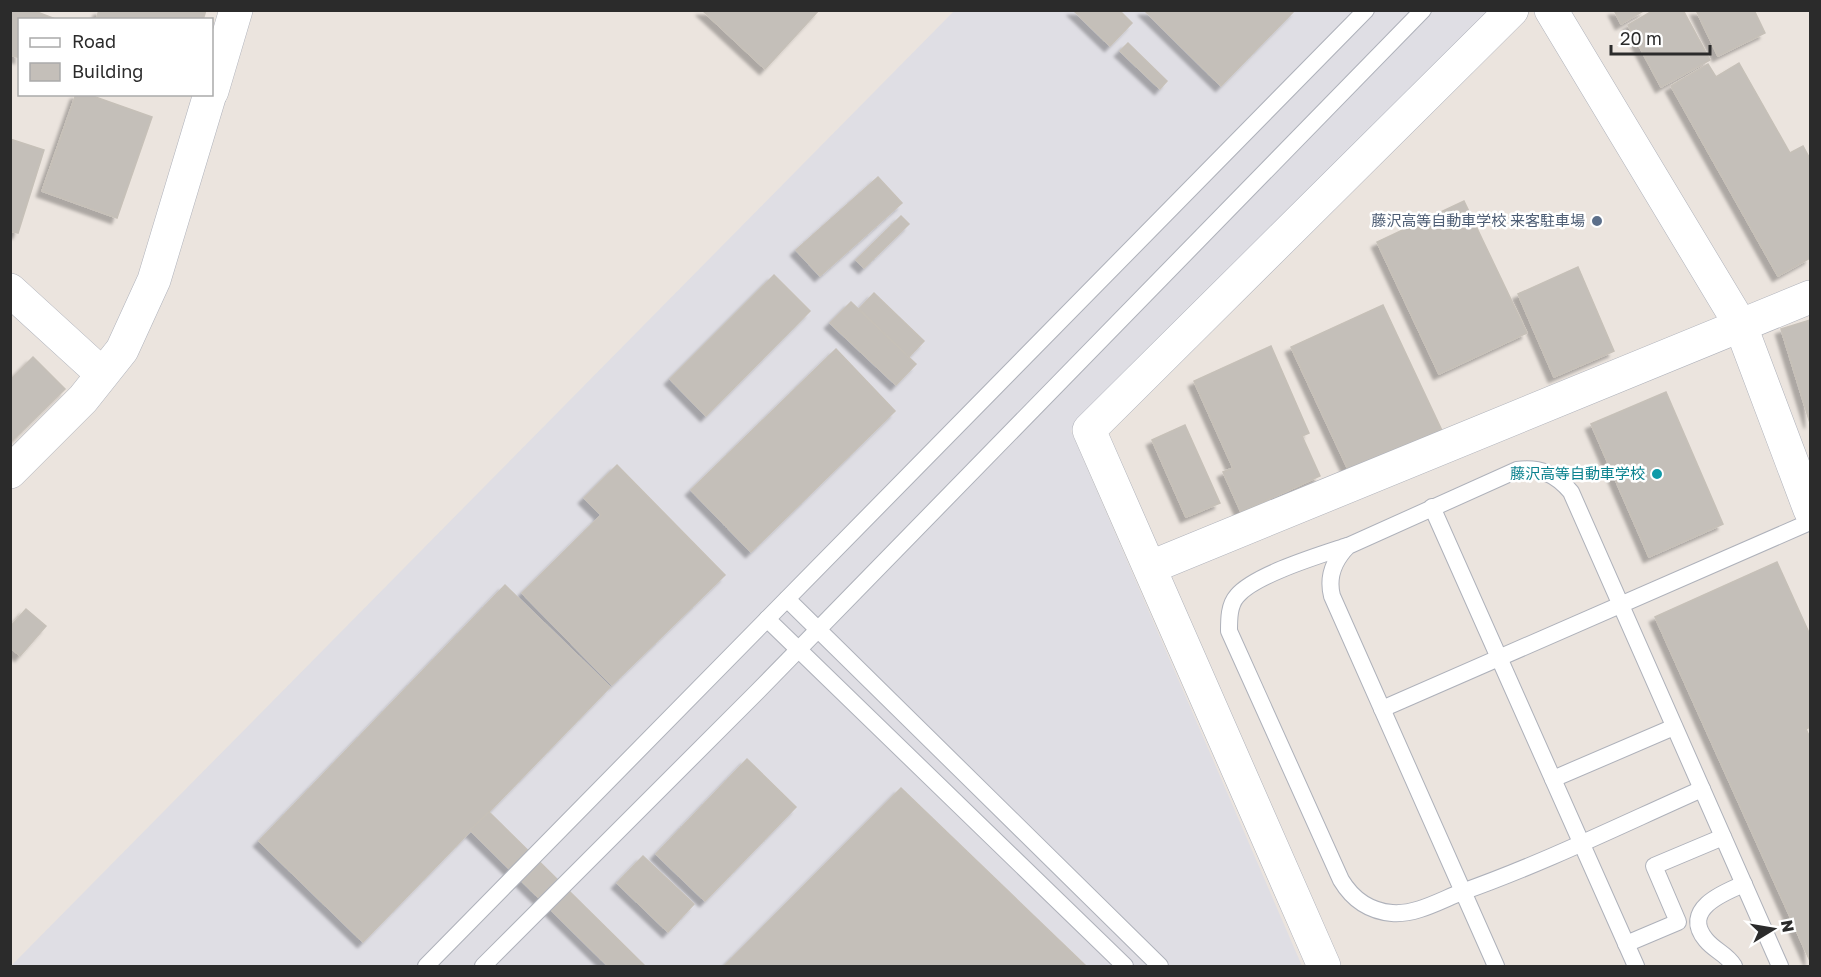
<svg xmlns="http://www.w3.org/2000/svg" width="1821" height="977" font-family="'Golos Text','Noto Sans JP',sans-serif">
<style>
.industrial{fill:#dfdee4}
.building{fill:#c4bfb9;stroke:#c6c0b8;stroke-width:1.5;filter:url(#shadow)}
.lines{fill:none;stroke-linecap:round;stroke-linejoin:round}
.service-casing{stroke:#aeb1ba;stroke-width:18}
.minor-casing{stroke:#aeb1ba;stroke-width:34}
.service{stroke:#fff;stroke-width:16}
.minor{stroke:#fff;stroke-width:33}
.service-dot{fill:#5c6f8a;stroke:#fff;stroke-width:2}
.culture-dot{fill:#0f9aa8;stroke:#fff;stroke-width:2}
.labels{text-anchor:middle;stroke-width:5;stroke-linejoin:round;paint-order:stroke}
.service-label{font-size:15px;fill:#4e5e75;stroke:#fff;text-anchor:end}
.culture-label{font-size:15px;fill:#0d838f;stroke:#fff;text-anchor:end}
</style>
<defs>
<filter id="shadow"><feDropShadow dx="-5.5" dy="5.5" stdDeviation="1.5" flood-color="#0004"/></filter>
</defs>
<rect width="100%" height="100%" fill="#ebe4de"/>
<path class="industrial" d="M954,11H1490L1071,431L1302,966H11Z"/>
<g class="building">
<path d="M10,10H32L58,20H20V58L10,55Z"/>
<path d="M99,10H206L203,20H96Z"/>
<path d="M702,10H819L765,69Z"/>
<path d="M1073,10H1119L1132,23L1110,46Z"/>
<path d="M1144,10H1295L1221,86Z"/>
<path d="M1614,10H1645L1621,24Z"/>
<path d="M1654,10H1683L1710,60L1661,87L1628,25Z"/>
<path d="M1696,10H1754L1765,33L1718,56Z"/>
<path d="M1128,43L1167,81L1160,89L1120,51Z"/>
<path d="M1739,63L1790,153L1803,146L1810,159V258L1778,276L1671,86L1708,64L1716,77Z"/>
<path d="M76,94H87L152,117L117,218L42,191Z"/>
<path d="M10,139L44,150L18,233L10,231Z"/>
<path d="M878,177L902,203L820,276L796,250Z"/>
<path d="M1464,201L1527,333L1439,374L1377,242Z"/>
<path d="M901,216L909,224L864,268L856,260Z"/>
<path d="M1578,267L1614,351L1554,377L1518,294Z"/>
<path d="M774,275L810,311L706,416L670,379Z"/>
<path d="M874,293L924,341L909,357L859,309Z"/>
<path d="M851,302L916,364L896,385L830,323Z"/>
<path d="M1383,305L1445,437L1353,480L1291,347Z"/>
<path d="M1810,320V423L1781,329Z"/>
<path d="M1271,346L1309,433L1302,436L1320,476L1241,512L1223,472L1233,468L1194,381Z"/>
<path d="M836,349L895,411L751,552L691,490Z"/>
<path d="M33,357L65,389L10,443V380Z"/>
<path d="M1666,392L1723,524L1649,557L1591,424Z"/>
<path d="M1185,425L1220,503L1186,517L1152,440Z"/>
<path d="M617,465L725,575L612,685L522,593L601,515L584,498Z"/>
<path d="M1777,562L1810,635V727L1806,729L1810,738V961L1655,617Z"/>
<path d="M505,585L610,687L363,942L259,841Z"/>
<path d="M26,609L46,626L20,656L10,647V627Z"/>
<path d="M747,759L796,807L705,901L656,854Z"/>
<path d="M901,788L1086,966H724Z"/>
<path d="M489,812L645,966H608L470,830Z"/>
<path d="M643,856L694,904L668,932L617,883Z"/>
</g>
<g class="lines">
<g class="service-casing">
<g id="service">
<path d="M1432,507L1636,966"/>
<path d="M1347,546C1320,555 1254,575 1237,596C1229,605 1229,619 1229,631L1341,880C1353,900 1369,911 1392,913C1416,915 1441,900 1462,892C1544,863 1623,824 1702,789"/>
<path d="M787,599L1160,966"/>
<path d="M767,619L1125,966"/>
<path d="M1382,709L1810,522"/>
<path d="M1553,779L1674,727"/>
<path d="M1626,944L1678,922L1654,866L1723,837"/>
<path d="M426,966L1366,10"/>
<path d="M483,966L757,692L1423,10"/>
<path d="M1496,966L1332,596C1327,576 1334,560 1348,546L1517,470C1540,467 1556,474 1571,492L1780,966"/>
<path d="M1734,966C1727,954 1715,951 1706,940C1681,910 1722,893 1744,884"/>
</g>
</g>
<g class="minor-casing">
<g id="minor">
<path d="M1551,10L1740,324L1810,510"/>
<path d="M212,91L236,10"/>
<path d="M10,290L102,374"/>
<path d="M10,472L83,399L122,350L154,280L210,94"/>
<path d="M1151,567L1810,297"/>
<path d="M1324,966L1089,430L1512,10"/>
</g>
</g>
<use href="#service" class="service"/>
<use href="#minor" class="minor"/>
</g>
<circle class="service-dot" cx="1597" cy="221" r="6"/>
<circle class="culture-dot" cx="1657" cy="474" r="6"/>
<g class="labels">
<g class="service-label">
<text x="1585" y="226">藤沢高等自動車学校 来客駐車場</text>
</g>
<g class="culture-label">
<text x="1645" y="479">藤沢高等自動車学校</text>
</g>
</g>
<rect width="1821" height="977" fill="none" stroke="#2b2b2b" stroke-width="24"/>
<rect x="18" y="18" width="195" height="78" fill="#ffffff" stroke="#aaaaaa" stroke-width="1.5"/>
<rect x="30" y="38" width="30" height="9" fill="#ffffff" stroke="#aaaaaa" stroke-width="1.5"/>
<text x="72" y="48" font-size="18" fill="#2b2b2b">Road</text>
<rect x="30" y="63" width="30" height="18" fill="#c4bfb9" stroke="#aaaaaa" stroke-width="1.5"/>
<text x="72" y="78" font-size="18" fill="#2b2b2b">Building</text>
<g transform="translate(1773 929) rotate(79)" stroke="#ffffff" stroke-width="4.5" paint-order="stroke">
<path d="M0-4.5L10 22L0 15L-10 22Z" fill="#2b2b2b"/>
<text y="-9" font-size="16" font-weight="bold" text-anchor="middle" fill="#2b2b2b">N</text>
</g>
<path d="M1611 45v9h99v-9" fill="none" stroke="#2b2b2b" stroke-width="3"/>
<text x="1620" y="45" font-size="18" fill="#2b2b2b" stroke="#ffffff" stroke-width="4.5" paint-order="stroke">20 m</text>
</svg>
